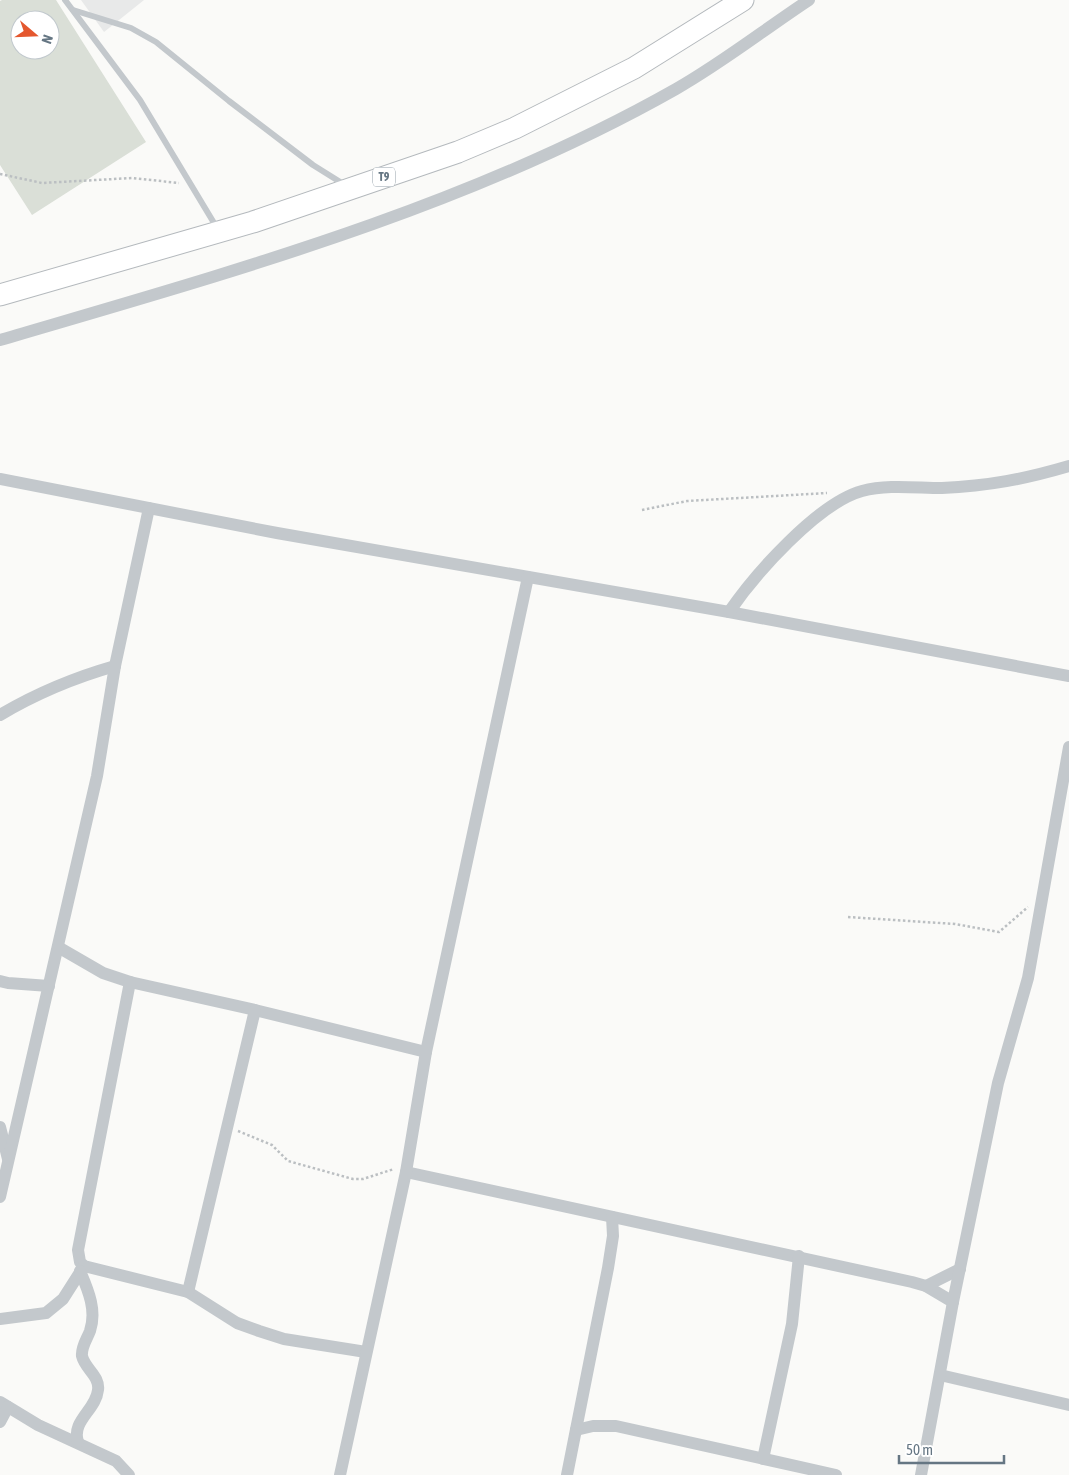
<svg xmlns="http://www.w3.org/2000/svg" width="1069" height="1475" font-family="'Asap Condensed',sans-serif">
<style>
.built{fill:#e8e9e9}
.garden{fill:#dadfd7;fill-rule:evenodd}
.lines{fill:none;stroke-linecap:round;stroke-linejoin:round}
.trunk-casing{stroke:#b4b9bd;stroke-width:23}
.path{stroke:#bbbfc2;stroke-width:2.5;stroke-dasharray:2.5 2.5;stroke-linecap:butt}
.service{stroke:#c3c8cc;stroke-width:6}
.minor{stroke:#c3c8cc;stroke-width:12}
.trunk{stroke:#fff;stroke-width:21}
.labels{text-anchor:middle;stroke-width:5;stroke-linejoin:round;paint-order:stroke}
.shield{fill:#fff;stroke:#939fa8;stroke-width:1}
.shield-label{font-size:12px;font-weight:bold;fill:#657683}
</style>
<rect width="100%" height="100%" fill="#fafaf8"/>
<path class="built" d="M81,0H144L104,32Z"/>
<path class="garden" d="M2,0H56L146,142L32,215L0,165V1ZM20,20H50V50H20Z"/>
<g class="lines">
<g class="trunk-casing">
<path id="trunk" d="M0,295L253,222L458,152L515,128L634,68L743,0"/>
</g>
<g class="path">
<path d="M0,174L42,183L132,178L179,183"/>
<path d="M642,510L687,501L827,493"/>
<path d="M848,917L955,924L999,932L1028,907"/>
<path d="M238,1131L272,1145L288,1161L353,1179H363L394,1169"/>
</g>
<g class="service">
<path d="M65,0L140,100L217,228"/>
<path d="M73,10L131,28L156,42L229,101L313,165L345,185"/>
</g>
<g class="minor">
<path d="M0,340C231,272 466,208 676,89C722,63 765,29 809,0"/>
<path d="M0,479L277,533L729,612L1069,676"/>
<path d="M729,612C755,574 818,503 862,491C888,484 916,488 942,488C988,486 1025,479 1069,466"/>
<path d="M0,715C37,693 73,678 115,666"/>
<path d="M58,947L103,973L130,982L255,1010L426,1052"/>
<path d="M0,981L8,983L49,986"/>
<path d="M130,982L78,1250L80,1262L84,1266L188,1292L237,1323L259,1331L284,1339L366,1352"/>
<path d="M0,1127L8,1159"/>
<path d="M406,1172L912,1282L926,1286L953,1302"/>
<path d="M0,1197L97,776L115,666L149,508"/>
<path d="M926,1286L960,1269"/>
<path d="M188,1292L255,1010"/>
<path d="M0,1319L46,1313L63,1299L84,1266"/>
<path d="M940,1375L1069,1405"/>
<path d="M0,1402L38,1425L116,1461L129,1475"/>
<path d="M0,1422L8,1407"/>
<path d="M576,1430L593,1426H616L836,1475"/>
<path d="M78,1442C71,1421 96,1410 98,1390C100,1376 85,1369 82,1356C81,1347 87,1339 90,1331C97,1310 88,1290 80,1271"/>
<path d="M763,1459L792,1324L799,1256"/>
<path d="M340,1475L406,1172L426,1052L528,577"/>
<path d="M567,1475L608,1268L613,1236L612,1217"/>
<path d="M921,1475L953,1302L998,1083L1028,978L1069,747"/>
</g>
<use href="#trunk" class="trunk"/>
</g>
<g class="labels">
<rect class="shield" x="373" y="167.5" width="22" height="19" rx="4"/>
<g class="shield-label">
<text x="384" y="181">T9</text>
</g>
</g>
<g transform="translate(35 35) rotate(109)"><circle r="24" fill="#ffffff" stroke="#c1c8cd"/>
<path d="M0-4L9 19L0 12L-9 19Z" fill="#e4572e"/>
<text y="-8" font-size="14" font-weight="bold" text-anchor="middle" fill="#657683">N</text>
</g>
<path d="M899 1455v8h105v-8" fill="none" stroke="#657683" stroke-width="2.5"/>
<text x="906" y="1455" font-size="15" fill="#657683" stroke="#ffffff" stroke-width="4" paint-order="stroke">50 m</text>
</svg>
